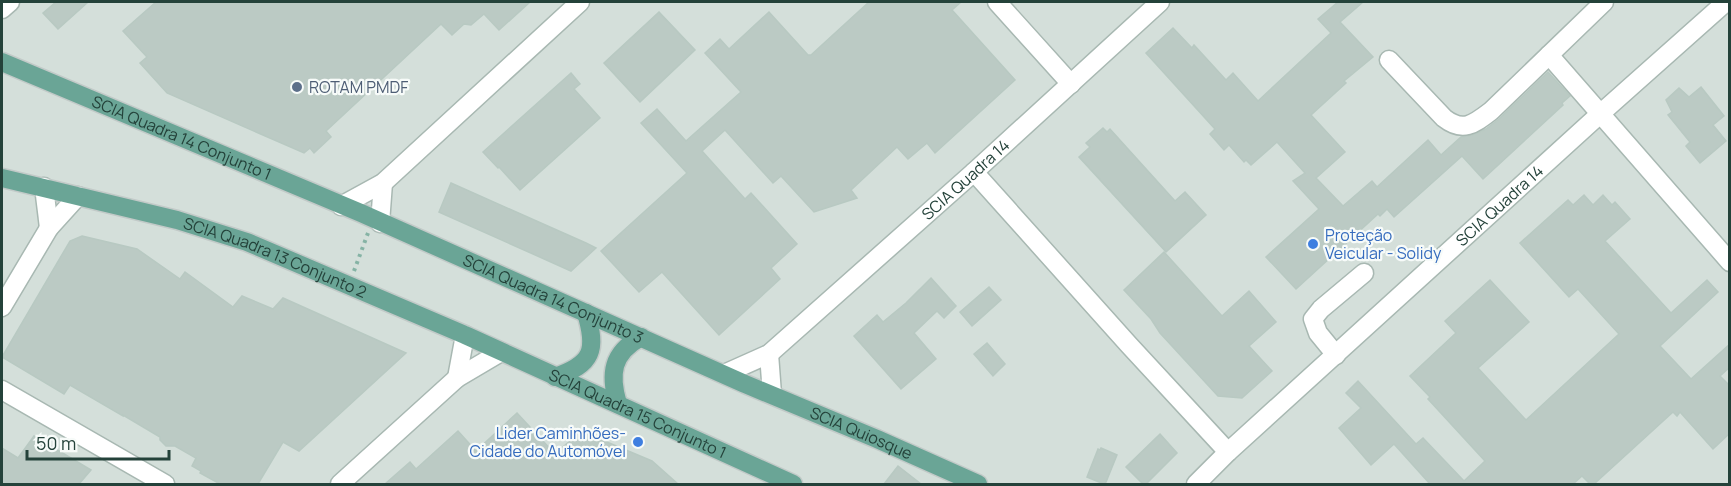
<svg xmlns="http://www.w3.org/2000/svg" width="1731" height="486" font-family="Manrope,sans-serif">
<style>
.built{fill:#d4dfda}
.building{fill:#bbcac4;stroke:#b8c9c2;stroke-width:1.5}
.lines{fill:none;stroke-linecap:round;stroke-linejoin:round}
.minor-casing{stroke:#a8b8b2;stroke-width:21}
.major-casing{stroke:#c2cac8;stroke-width:21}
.path{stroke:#86b3a5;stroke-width:4;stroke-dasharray:3 4.5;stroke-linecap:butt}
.minor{stroke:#fff;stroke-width:18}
.major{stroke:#6aa596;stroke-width:18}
.service-dot{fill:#5c6f8a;stroke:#f7fbf9;stroke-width:2}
.shop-dot{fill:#3f7fe0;stroke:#f7fbf9;stroke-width:2}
.labels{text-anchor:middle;stroke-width:4.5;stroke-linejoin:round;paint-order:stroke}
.service-label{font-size:16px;fill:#4e5e75;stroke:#f7fbf9;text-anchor:start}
.street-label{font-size:16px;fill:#24423a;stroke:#f7fbf9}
.shop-label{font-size:16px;fill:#366cbe;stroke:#f7fbf9;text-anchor:start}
</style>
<rect width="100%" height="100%" fill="#e6efeb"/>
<rect class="built" x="2" y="2" width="1727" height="482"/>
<g class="building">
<path d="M56,2H88L58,29L43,13Z"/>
<path d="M156,2H530L499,30L484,14L471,25L464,24L452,35L441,24L326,131L331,137L314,153L310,148L304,153L167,93L140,63L147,57L123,31Z"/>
<path d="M869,2H961L952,10L1015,80L935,153L927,143L908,159L897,147L851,190L857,198L814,212L781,176L773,183L725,130L702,151L745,199L751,193L797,244L771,268L780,279L719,335L662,272L639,292L601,251L687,173L641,123L657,109L686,141L741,92L705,53L720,39L729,49L769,12L808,55H811Z"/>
<path d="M1338,2H1363L1340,22L1373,57L1344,81L1346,83L1311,115L1345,152L1316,178L1343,206L1372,181L1377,187L1428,140L1441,155L1461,137L1472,135L1486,129L1499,119L1548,72L1570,96L1562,103L1563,105L1483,179L1462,156L1394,217L1387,209L1380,216L1378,214L1296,289L1266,257L1319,209L1293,181L1305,173L1277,142L1251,165L1246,160L1244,162L1229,145L1224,150L1210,134L1215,129L1146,53L1173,28L1192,48L1194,45L1226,80L1233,73L1258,101L1331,33L1318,19Z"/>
<path d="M659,12L695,50L640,102L604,63Z"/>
<path d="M571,73L580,84L574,89L600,118L520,190L499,167L498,168L483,152Z"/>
<path d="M1701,87L1724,116L1713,125L1726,141L1700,163L1686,146L1690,142L1668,115L1672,112L1666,100L1679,88L1689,97Z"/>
<path d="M1103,128L1107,132L1110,129L1175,201L1185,192L1206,215L1166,252L1079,157L1090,147L1086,143Z"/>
<path d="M451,183L586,243L596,248L571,271L439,212Z"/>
<path d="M1584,195L1593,205L1603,195L1612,205L1615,202L1630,219L1605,241L1671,313L1707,280L1718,292L1660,346L1691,379L1730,344V367L1720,376L1730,386V433L1713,449L1680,412L1677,416L1673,412L1594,484H1590L1582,476L1573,484H1430L1394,444L1371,465L1339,428L1361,408L1346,393L1358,381L1416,444L1423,438L1464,481L1485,461L1428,399L1430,397L1410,376L1456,333L1445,321L1490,280L1529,322L1478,368L1526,420L1619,334L1578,289L1569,297L1520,243L1568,200L1573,205Z"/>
<path d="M82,236L137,249L180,279L185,272L233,307L242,296L273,309L283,298L406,353L299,451L283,442L258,484H220L200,473L201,471L192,466L196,458L175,446H166L160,440V437L123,415V416L70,385L64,394L2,357L70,241Z"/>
<path d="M1164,252L1222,316L1249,291L1276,322L1249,346L1272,371L1242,398L1218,396L1160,333L1151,319L1124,290Z"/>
<path d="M931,278L956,306L944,318L937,311L914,333L936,359L901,389L854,336L877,315L883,322L906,303Z"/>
<path d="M989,287L1001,300L972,326L960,312Z"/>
<path d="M987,343L1005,364L993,376L974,354Z"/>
<path d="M517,413L555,454L581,431L652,461L678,484H385L410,462L416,469L458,431L476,451Z"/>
<path d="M1160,434L1177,453L1146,484H1143L1126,467Z"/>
<path d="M34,436L91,470L79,484H2V448L18,458Z"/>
<path d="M1101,448L1117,455L1106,482L1104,484L1087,477L1098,449L1100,450Z"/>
<path d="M898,466L921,484H884Z"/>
</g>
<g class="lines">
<g class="minor-casing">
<g id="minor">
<path d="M997,2L1071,84"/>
<path d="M2,9L10,2"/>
<path d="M1549,55L1730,262"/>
<path d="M1389,60L1444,118C1463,133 1474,124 1491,111L1604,2"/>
<path d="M974,172L1129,345L1228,452"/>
<path d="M44,187L49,228"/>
<path d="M341,206L383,183L580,2"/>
<path d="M380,223L383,183"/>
<path d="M2,307L49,228L78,196"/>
<path d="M769,354L772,394"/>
<path d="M1336,355L1318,333L1313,319L1321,309L1364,273"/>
<path id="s1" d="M724,374L769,354L974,172L1160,2"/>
<path d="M457,378L465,335"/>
<path d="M2,390L165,484"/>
<path d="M340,484L457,378L501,352"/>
<path id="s2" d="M1196,484L1228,452L1600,114L1726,2"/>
</g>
</g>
<g class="major-casing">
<g id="major">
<path id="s3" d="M2,62L361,213L745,384L877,439L978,484"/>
<path id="s4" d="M2,178L177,220L247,242L465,335L793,484"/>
<path d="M555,377C593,364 597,350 586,313"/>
<path d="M618,404C609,374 612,353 641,337"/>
</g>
</g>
<path class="path" d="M354,271L368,233"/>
<use href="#minor" class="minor"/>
<use href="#major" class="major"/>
</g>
<circle class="service-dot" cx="297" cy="87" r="6"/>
<g class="shop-dot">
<circle cx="1313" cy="244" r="6"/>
<circle cx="638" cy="442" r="6"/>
</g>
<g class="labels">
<g class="service-label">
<text x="309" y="93">ROTAM PMDF</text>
</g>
<g class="street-label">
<text dy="6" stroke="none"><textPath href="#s3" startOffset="195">SCIA Quadra 14 Conjunto 1</textPath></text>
<text dy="6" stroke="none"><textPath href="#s1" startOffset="312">SCIA Quadra 14</textPath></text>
<text dy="6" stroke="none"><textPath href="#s2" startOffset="412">SCIA Quadra 14</textPath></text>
<text dy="6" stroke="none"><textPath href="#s4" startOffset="285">SCIA Quadra 13 Conjunto 2</textPath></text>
<text dy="6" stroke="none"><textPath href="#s3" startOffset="600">SCIA Quadra 14 Conjunto 3</textPath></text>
<text dy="6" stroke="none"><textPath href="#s4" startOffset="680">SCIA Quadra 15 Conjunto 1</textPath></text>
<text dy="6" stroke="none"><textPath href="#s3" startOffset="936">SCIA Quiosque</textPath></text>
</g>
<g class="shop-label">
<text x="1325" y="241">Proteção<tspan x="1325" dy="18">Veicular - Solidy</tspan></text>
<text x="626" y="439" text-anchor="end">Lider Caminhões-<tspan x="626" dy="18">Cidade do Automóvel</tspan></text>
</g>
</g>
<rect width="1731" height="486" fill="none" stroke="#24423a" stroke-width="6"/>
<path d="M27 450v9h142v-9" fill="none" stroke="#24423a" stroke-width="3"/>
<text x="36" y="450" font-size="18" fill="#24423a" stroke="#f7fbf9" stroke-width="4.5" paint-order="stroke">50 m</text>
</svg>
